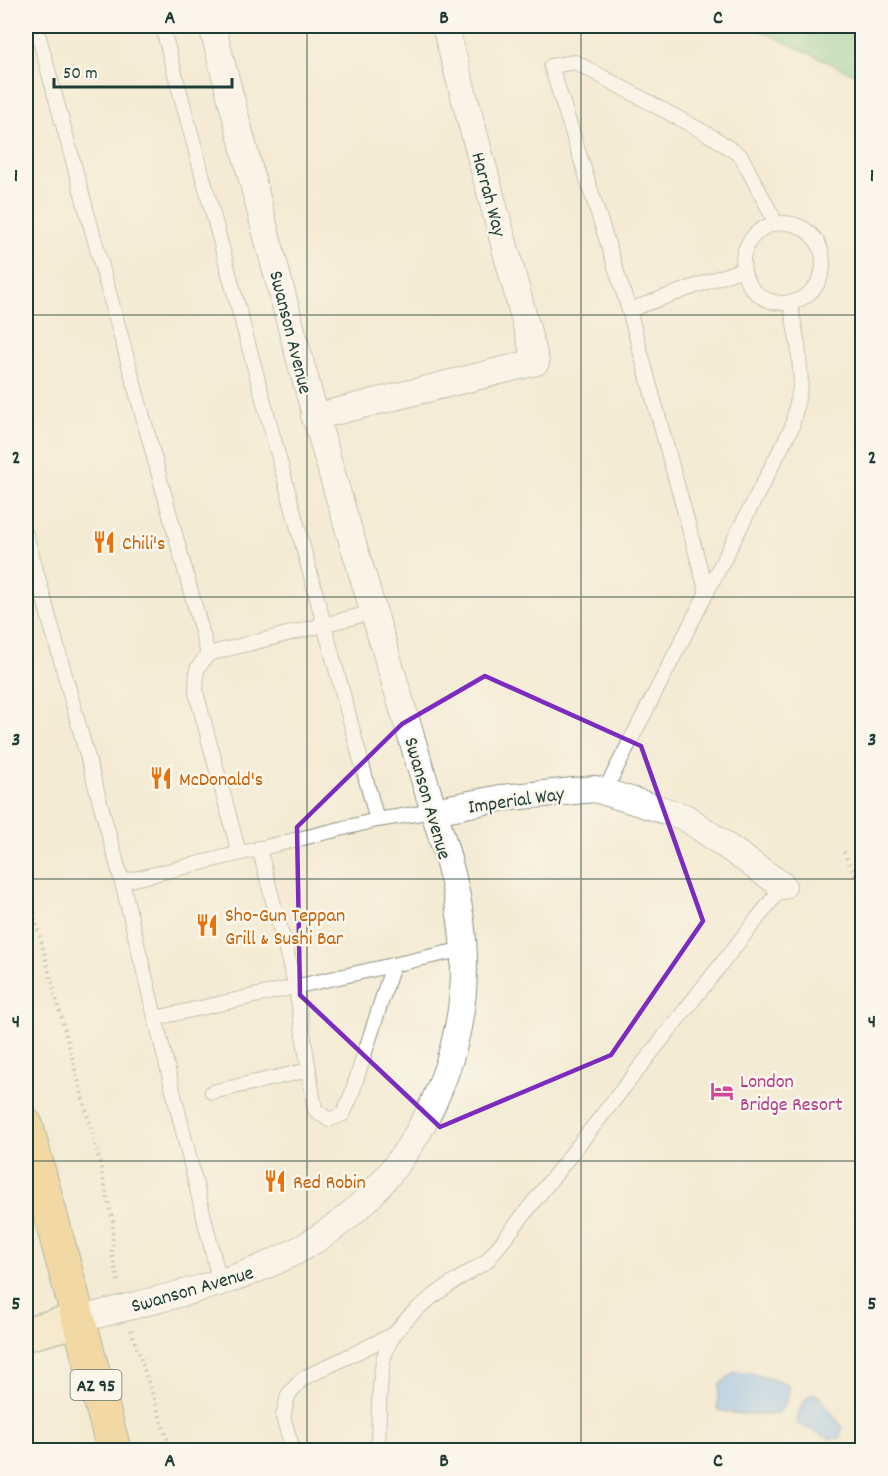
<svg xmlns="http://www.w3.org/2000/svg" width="888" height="1476" font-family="Dekko,sans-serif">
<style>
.green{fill:#76c788;stroke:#4a825e;stroke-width:1.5}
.water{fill:#85baf3;stroke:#527c94;stroke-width:1.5}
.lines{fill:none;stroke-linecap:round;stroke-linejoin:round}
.lane-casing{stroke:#8a9484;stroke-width:16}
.street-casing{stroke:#8a9484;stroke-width:28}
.secondary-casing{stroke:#8a9484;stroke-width:36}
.highway-casing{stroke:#8a9484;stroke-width:36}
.path{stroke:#8a9484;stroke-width:4;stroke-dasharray:1.5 4.5;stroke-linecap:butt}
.lane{stroke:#fff;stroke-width:14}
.street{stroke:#fff;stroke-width:26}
.secondary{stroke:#f9e7c3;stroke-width:33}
.highway{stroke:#f0c369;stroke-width:33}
.marked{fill:none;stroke:#7b2cbf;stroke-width:4.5;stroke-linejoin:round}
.grid{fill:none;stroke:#1f3d34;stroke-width:1.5;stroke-opacity:0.55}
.labels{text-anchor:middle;stroke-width:5;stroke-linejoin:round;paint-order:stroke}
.shield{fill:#fbf7ec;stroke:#61756b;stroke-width:1.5}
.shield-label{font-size:18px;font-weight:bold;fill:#1f3d34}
.street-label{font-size:20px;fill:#1f3d34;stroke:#fbf7ec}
.food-label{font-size:20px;fill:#c56008;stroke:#fbf7ec;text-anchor:start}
.hotel-label{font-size:20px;fill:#b23c85;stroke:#fbf7ec;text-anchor:start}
.neatline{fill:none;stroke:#1f3d34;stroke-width:2}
.grid-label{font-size:20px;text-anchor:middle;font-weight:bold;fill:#1f3d34}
</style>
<rect width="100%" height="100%" fill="#fbf7ec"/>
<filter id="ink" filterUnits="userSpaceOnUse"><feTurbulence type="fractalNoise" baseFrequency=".0167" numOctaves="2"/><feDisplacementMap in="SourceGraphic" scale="12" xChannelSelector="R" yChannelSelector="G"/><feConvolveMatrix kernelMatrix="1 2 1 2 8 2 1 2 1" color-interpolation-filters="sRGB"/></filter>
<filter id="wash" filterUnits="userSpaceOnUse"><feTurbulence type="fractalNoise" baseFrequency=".008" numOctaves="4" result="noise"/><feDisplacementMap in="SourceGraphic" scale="24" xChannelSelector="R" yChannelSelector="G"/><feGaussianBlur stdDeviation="1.35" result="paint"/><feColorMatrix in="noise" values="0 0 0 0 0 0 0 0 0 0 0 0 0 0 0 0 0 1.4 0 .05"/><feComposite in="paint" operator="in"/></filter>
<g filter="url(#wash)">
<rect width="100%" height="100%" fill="#f4ebd4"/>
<path class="green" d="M751,26H862V78Z"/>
<g class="water">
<path d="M735,1372C749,1373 776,1379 788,1386C791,1394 784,1412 774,1414C764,1416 726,1414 717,1409L719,1385Z"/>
<path d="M813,1393L819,1396L842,1427L840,1438L831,1439L798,1424C795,1415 804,1398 813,1393Z"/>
</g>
</g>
<g filter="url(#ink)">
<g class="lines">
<g class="lane-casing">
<g id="lane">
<path d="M36,26L208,654L374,612"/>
<path d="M162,26L377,820"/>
<circle cx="783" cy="263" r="40"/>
<path d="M629,310L743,269"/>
<path d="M26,534L122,882L220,1283"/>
<path d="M707,593L629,310L551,66L575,62L713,137L741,156L776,223"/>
<path d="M208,654L197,669L196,692L239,853"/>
<path d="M604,792L792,427L801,383L798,345L790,302"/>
<path d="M259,848L296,988L315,1110L329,1120L343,1114L350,1099L393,965"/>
<path d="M122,882L377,820L434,811"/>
<path d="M156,1018L464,949"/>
<path d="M212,1092L309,1070"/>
<path d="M293,1450L283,1417L288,1395L302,1379L394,1334"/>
<path d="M378,1450C379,1422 378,1390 383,1362C391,1316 451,1284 487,1261L783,886"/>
</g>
</g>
<g class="street-casing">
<g id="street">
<path d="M314,417L536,362L445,26"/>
<path d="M434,811L501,798L595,789L685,817L783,886"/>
<path d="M78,1320C182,1291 288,1279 368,1198C430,1134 466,1047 464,958C463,896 441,835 423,776C402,704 380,632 358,560C303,383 259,204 212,26"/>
</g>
</g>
<g class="secondary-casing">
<path id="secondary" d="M26,1334L78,1320"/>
</g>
<g class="highway-casing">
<path id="highway" d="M26,1125L114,1450"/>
</g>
<g class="path">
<path d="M844,852L854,874L862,878"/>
<path d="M26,865L37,926L98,1155L113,1222L112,1255L119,1285"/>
<path d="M862,1294L859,1317L862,1321"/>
<path d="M131,1330L171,1450"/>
</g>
<use href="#lane" class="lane"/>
<use href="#street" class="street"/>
<use href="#secondary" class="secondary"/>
<use href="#highway" class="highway"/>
</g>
</g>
<path d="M0 0H888V1476H0ZM485,676L641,746L703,921L611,1055L440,1127L300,995L297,827L402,724Z" fill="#f4ebd4" fill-opacity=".55" fill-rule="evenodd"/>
<path class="marked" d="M485,676L641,746L703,921L611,1055L440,1127L300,995L297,827L402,724Z"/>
<path class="grid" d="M307,26V1450M581,26V1450M26,315H862M26,597H862M26,879H862M26,1161H862"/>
<defs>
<g id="restaurant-bare" transform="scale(1.8)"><path d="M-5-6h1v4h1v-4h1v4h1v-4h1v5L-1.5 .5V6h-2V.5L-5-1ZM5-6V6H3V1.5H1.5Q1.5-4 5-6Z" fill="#e8710a" stroke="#fbf7ec" stroke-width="2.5" paint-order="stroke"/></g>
<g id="hotel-bare" transform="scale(1.8)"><path d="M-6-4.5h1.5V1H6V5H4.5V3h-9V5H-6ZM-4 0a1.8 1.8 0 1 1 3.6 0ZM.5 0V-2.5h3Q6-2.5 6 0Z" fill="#d1479c" stroke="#fbf7ec" stroke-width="2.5" paint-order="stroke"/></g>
</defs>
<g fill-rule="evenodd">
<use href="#restaurant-bare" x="104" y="542"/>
<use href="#restaurant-bare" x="161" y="778"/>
<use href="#restaurant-bare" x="207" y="925"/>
<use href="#hotel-bare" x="722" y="1091"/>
<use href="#restaurant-bare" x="275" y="1181"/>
</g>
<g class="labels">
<rect class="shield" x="70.5" y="1370" width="51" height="30" rx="4.5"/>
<g class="shield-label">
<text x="96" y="1391">AZ 95</text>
</g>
<g class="street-label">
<text transform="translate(490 194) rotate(75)" y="7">Harrah Way</text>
<text transform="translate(292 332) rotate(76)" y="7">Swanson Avenue</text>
<text transform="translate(429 798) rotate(74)" y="7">Swanson Avenue</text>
<text transform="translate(516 799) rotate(-8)" y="7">Imperial Way</text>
<text transform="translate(192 1288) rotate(-16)" y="7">Swanson Avenue</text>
</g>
<g class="food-label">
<text x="122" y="549">Chili's</text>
<text x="179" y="785">McDonald's</text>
<text x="225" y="921">Sho-Gun Teppan<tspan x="225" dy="23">Grill &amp; Sushi Bar</tspan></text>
<text x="293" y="1188">Red Robin</text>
</g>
<g class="hotel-label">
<text x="740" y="1087">London<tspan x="740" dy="23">Bridge Resort</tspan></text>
</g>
</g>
<rect width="888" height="1476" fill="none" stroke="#fbf7ec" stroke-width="66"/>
<path d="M54 78v9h178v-9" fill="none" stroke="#1f3d34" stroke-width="3"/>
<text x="63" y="78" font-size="18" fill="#1f3d34" stroke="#fbf7ec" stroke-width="4.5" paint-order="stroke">50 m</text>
<rect x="33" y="33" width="822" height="1410" class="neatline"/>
<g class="grid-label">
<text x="170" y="23">A</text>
<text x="444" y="23">B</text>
<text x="718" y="23">C</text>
<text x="16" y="181">1</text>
<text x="872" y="181">1</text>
<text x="16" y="463">2</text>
<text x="872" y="463">2</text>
<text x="16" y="745">3</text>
<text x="872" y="745">3</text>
<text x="16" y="1027">4</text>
<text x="872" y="1027">4</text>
<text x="16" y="1309">5</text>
<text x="872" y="1309">5</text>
<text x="170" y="1466">A</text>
<text x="444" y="1466">B</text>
<text x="718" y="1466">C</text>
</g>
</svg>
